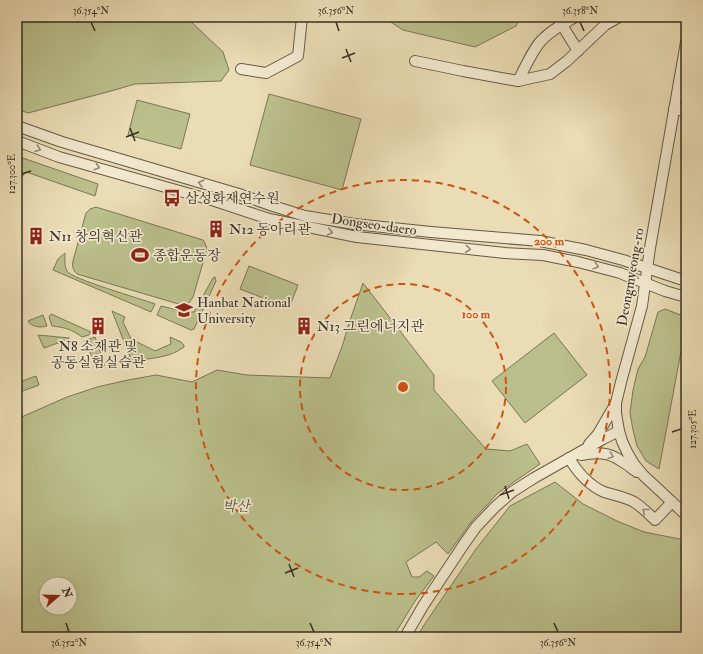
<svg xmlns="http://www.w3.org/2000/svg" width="703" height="654" font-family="'IM FELL Double Pica','Noto Serif KR',serif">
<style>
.green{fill:#babf8b;stroke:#7a7657;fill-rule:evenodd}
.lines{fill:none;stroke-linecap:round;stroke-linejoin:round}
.minor-casing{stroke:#655a47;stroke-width:12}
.minor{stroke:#f1e8ce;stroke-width:10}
.oneway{stroke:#958b78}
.ticks{fill:none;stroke:#392e23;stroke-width:1.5}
.ring{fill:none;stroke:#ce530f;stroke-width:2;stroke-dasharray:7 5}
.labels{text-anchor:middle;stroke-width:3.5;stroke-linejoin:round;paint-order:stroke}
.poi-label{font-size:14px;fill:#392e23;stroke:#f1e8ce;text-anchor:start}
.street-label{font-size:14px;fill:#392e23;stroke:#f1e8ce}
.park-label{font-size:14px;font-style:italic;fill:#534b38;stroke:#f1e8ce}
.centre{fill:#ce530f;stroke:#f1e8ce;stroke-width:2}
.ring-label{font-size:12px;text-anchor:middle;font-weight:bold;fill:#ce530f;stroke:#f1e8ce;stroke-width:3.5;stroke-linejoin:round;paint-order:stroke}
.neatline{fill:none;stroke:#392e23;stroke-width:1.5}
.ticks-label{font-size:10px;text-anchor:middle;fill:#392e23}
</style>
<rect width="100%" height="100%" fill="#eadcb4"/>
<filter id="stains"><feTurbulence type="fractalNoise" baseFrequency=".005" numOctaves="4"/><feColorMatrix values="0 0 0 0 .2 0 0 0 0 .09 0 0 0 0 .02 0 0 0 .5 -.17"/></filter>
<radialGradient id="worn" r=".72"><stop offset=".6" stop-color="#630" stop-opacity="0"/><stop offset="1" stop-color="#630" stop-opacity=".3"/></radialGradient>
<g class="green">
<path d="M17,17H186L223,52L229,70L221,81L135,84L111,91L28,113L17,109Z"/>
<path d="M383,17H521L516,26L475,47L403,30Z"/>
<path d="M269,94L361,119L342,190L250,165Z"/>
<path d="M137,100L190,114L181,149L128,135Z"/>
<path d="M17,156L98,184L95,196L32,174L26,172L19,180L22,192L17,194Z"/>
<path d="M96,207L203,240L205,243L207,249L193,297L189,303L182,305L77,274C73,270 72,267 73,261L86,213L90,209Z"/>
<path d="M65,253C65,259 64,265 67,271C71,279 142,299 155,304L151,312L53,270L58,259Z"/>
<path d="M249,266L298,285L289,308L240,289Z"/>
<path d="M215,277L216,281L194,329L191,330L157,315L161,306L186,312H194L213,278Z"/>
<path d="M363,283L434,375V390L486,449L510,451L527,444L540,464L498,493L471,522L448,554L436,542L406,562L412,577H419L427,571L434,576L415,601L393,637H17V419L67,397L97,387L128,380L156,375L192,382L217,370L247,375L330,378L343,344L348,326ZM46,584H70V608H46Z"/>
<path d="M665,309L686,317V325L659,469L646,461L637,446L633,430L630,413L633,390L638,369L645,357L658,312Z"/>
<path d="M112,311L125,317L123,322L131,339L155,351L171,344L170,337L181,342L184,345V347C170,358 151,358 134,361L130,357Z"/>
<path d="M51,314L91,332L89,335L82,337C73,330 64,327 52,326L49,317Z"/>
<path d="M43,315L47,326C41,328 31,327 28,321Z"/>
<path d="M554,333L587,375L525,423L492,381Z"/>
<path d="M38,335L69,338V339L44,348Z"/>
<path d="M95,337L105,365L95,367L88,346L84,341Z"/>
<path d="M36,376L39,385L20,392L18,387H17V383Z"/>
<path d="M555,482L583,504L617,521L644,532L685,540L686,544V637H417L424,625L476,549L510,506Z"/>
</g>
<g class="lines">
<g class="minor-casing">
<g id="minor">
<path d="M557,17L578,51"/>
<path d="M686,42L650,248L642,306L621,382L616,403V413L619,431L622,441L627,452L634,464L643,475L686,515"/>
<path d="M415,61L463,71L518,81L550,74L567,61L605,25L619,17"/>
<path d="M241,69L266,73L298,56L302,17"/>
<path d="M518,81C524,70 534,46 544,38C553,29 565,23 575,17"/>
<path d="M674,109L686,111"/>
<path d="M17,126L62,142L239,194L273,206L305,216L354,224L431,232L540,241L586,250L623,260L686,281"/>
<path d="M17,141L59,157L215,201L269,219L357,237L505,253L543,255L578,262L620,273L665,291L686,297"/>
<path d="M589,444L598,434L616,403"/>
<path d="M581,455C596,452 609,452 621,461C627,464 632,469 637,472"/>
<path d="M569,458C578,473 588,485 604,492C614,495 625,497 634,502C642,507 649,514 655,520L672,502"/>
<path d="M405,637L423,606L464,544L476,527L495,507L512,492L534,478L603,439L619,431"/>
</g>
</g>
<use href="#minor" class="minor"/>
</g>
<defs><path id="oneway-chevron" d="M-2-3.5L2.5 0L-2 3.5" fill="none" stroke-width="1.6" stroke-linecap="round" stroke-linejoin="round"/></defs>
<g class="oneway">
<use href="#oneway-chevron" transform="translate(38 149) rotate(20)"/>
<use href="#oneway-chevron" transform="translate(97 167) rotate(16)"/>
<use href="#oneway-chevron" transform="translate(201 183) rotate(-164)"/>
<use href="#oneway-chevron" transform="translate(330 232) rotate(11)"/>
<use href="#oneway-chevron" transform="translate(468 249) rotate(6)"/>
<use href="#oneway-chevron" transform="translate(596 266) rotate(15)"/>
<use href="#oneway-chevron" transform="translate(611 456) rotate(20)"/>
<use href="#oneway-chevron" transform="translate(645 511) rotate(-141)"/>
</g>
<path class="ticks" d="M91,22L95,31M336,22L339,31M580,22L584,31M346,49L351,62M342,58L355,53M130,128L135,141M126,137L139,132M22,174L31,171M672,432L681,429M505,486L509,499M500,495L514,490M289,564L294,577M285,573L298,568M66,623L69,632M310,623L314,632M554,623L558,632"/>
<g class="ring">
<circle cx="403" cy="387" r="103"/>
<circle cx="403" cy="387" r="207"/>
</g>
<defs>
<g id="bus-bare" transform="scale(1.38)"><path d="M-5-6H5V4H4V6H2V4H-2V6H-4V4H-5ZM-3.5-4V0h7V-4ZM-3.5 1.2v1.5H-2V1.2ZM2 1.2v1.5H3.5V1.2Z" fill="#8f2418" stroke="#f1e8ce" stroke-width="2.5" paint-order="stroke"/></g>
<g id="building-bare" transform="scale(1.38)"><path d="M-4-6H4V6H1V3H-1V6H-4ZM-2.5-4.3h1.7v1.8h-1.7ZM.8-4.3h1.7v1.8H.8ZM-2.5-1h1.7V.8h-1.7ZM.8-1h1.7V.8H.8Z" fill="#8f2418" stroke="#f1e8ce" stroke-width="2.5" paint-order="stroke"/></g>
<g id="stadium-bare" transform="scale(1.38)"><path d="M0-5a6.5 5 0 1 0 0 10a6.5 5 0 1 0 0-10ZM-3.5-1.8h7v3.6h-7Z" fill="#8f2418" stroke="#f1e8ce" stroke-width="2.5" paint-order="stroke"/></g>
<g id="university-bare" transform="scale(1.38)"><path d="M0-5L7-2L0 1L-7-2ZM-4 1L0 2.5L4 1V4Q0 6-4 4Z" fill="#8f2418" stroke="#f1e8ce" stroke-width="2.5" paint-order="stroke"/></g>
</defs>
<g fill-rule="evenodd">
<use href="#bus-bare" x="172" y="198"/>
<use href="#building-bare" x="216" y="229"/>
<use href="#building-bare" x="36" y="236"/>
<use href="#stadium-bare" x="140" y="255"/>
<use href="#university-bare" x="184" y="310"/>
<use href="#building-bare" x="98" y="326"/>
<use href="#building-bare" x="304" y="326"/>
</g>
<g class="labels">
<g class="poi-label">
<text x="185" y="203">삼성화재연수원</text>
<text x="229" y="234">N12 동아리관</text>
<text x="49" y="241">N11 창의혁신관</text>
<text x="153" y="260">종합운동장</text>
<text x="197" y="307">Hanbat National<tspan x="197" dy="16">University</tspan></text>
<text x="317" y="331">N13 그린에너지관</text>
<text x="98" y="351" text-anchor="middle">N8 소재관 및<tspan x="98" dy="16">공동실험실습관</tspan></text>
</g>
<g class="street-label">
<text transform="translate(374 224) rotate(8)" y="5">Dongseo-daero</text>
<text transform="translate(630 277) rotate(-80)" y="5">Deongmyeong-ro</text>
</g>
<g class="park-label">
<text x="236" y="511">박산</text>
</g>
</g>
<circle cx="403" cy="387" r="6" class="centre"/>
<g class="ring-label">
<text x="549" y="245">200 m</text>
<text x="476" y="318">100 m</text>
</g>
<rect width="703" height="654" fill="none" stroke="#eadcb4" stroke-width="44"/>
<g transform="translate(58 596) rotate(70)"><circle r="19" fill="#f1e8ce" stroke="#a79e8a"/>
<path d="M0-3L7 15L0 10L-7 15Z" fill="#8f2418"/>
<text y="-6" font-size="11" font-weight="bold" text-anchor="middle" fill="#392e23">N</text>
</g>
<rect x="22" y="22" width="659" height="610" class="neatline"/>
<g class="ticks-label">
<text x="91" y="14">36.354°N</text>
<text x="336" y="14">36.356°N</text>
<text x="580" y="14">36.358°N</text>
<text transform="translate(11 174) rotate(-90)" y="4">127.300°E</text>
<text transform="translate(692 429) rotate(-90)" y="4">127.305°E</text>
<text x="69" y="646">36.352°N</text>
<text x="314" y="646">36.354°N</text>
<text x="558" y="646">36.356°N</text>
</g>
<rect width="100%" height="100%" filter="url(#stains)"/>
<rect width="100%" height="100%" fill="url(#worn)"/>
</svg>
